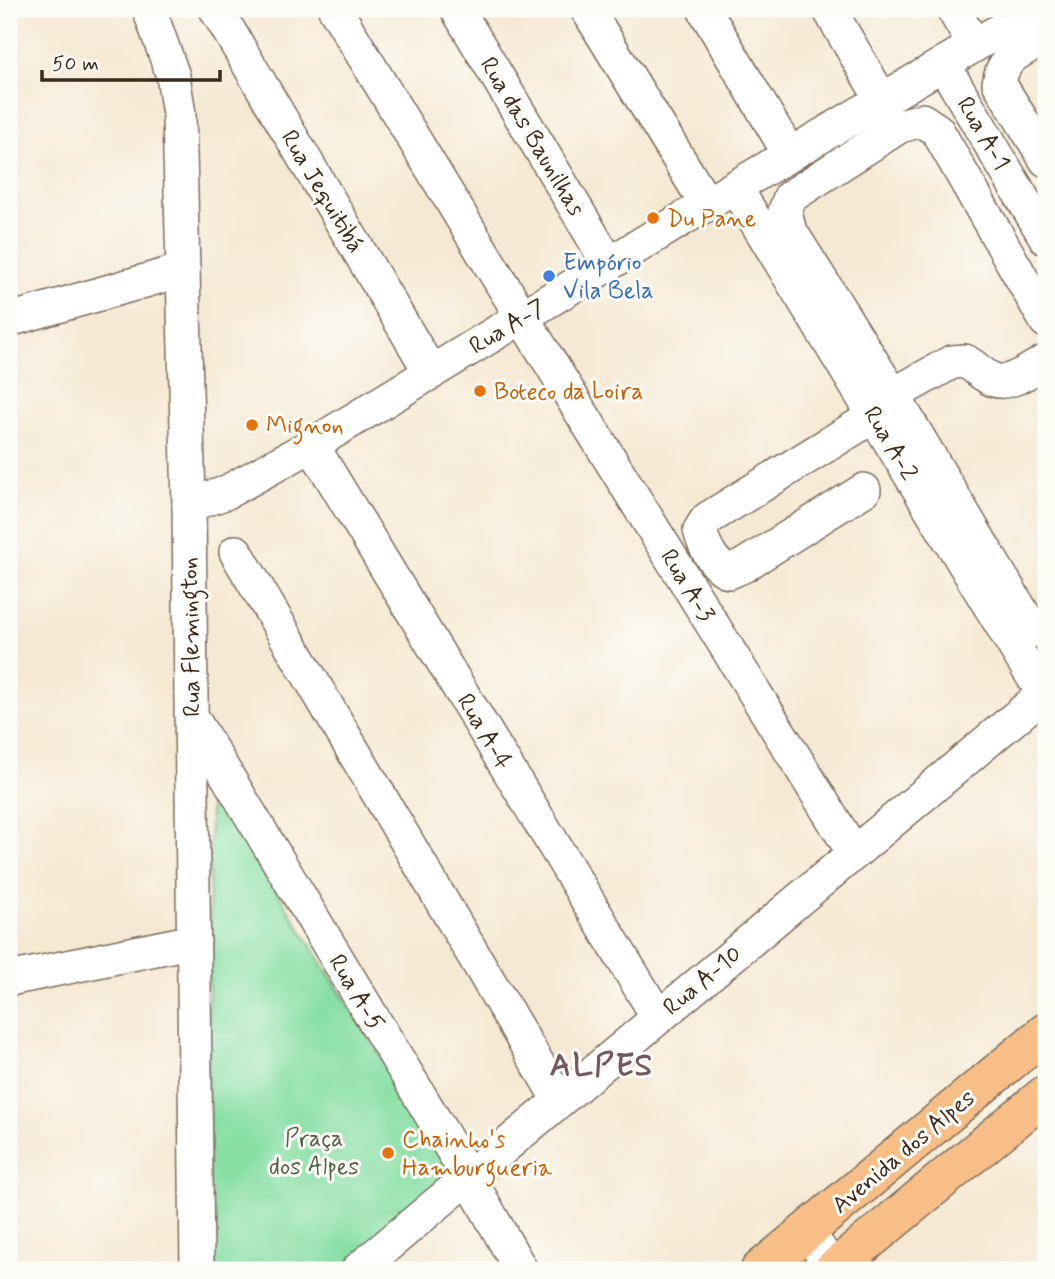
<svg xmlns="http://www.w3.org/2000/svg" width="1055" height="1279" font-family="Mynerve,sans-serif">
<style>
.green{fill:#87dfa4;stroke:#618461;stroke-width:2}
.lines{fill:none;stroke-linecap:round;stroke-linejoin:round}
.minor-casing{stroke:#7c6d5d;stroke-width:36}
.major-casing{stroke:#7c6d5d;stroke-width:41}
.minor{stroke:#fff;stroke-width:33}
.major{stroke:#f7be87;stroke-width:38}
.food-dot{fill:#e8710a;stroke:#fdfcf7;stroke-width:2.5}
.shop-dot{fill:#3f7fe0;stroke:#fdfcf7;stroke-width:2.5}
.labels{text-anchor:middle;stroke-width:6;stroke-linejoin:round;paint-order:stroke}
.street-label{font-size:24px;fill:#3b2a1e;stroke:#fdfcf7}
.food-label{font-size:24px;fill:#c56008;stroke:#fdfcf7;text-anchor:start}
.shop-label{font-size:24px;fill:#366cbe;stroke:#fdfcf7;text-anchor:start}
.park-label{font-size:24px;fill:#526046;stroke:#fdfcf7}
.district-label{font-size:32px;font-weight:bold;letter-spacing:2px;fill:#735861;stroke:#fdfcf7}
</style>
<rect width="100%" height="100%" fill="#fdfcf7"/>
<filter id="ink" filterUnits="userSpaceOnUse"><feTurbulence type="fractalNoise" baseFrequency=".0143" numOctaves="2"/><feDisplacementMap in="SourceGraphic" scale="14" xChannelSelector="R" yChannelSelector="G"/><feConvolveMatrix kernelMatrix="1 2 1 2 8 2 1 2 1" color-interpolation-filters="sRGB"/></filter>
<filter id="wash" filterUnits="userSpaceOnUse"><feTurbulence type="fractalNoise" baseFrequency=".00686" numOctaves="4" result="noise"/><feDisplacementMap in="SourceGraphic" scale="28" xChannelSelector="R" yChannelSelector="G"/><feGaussianBlur stdDeviation="1.57" result="paint"/><feColorMatrix in="noise" values="0 0 0 0 0 0 0 0 0 0 0 0 0 0 0 0 0 1.4 0 .05"/><feComposite in="paint" operator="in"/></filter>
<g filter="url(#wash)">
<rect width="100%" height="100%" fill="#f5e9d3"/>
<path class="green" d="M210,785L454,1173L339,1270H207Z"/>
</g>
<g filter="url(#ink)">
<g class="lines">
<g class="minor-casing">
<g id="minor">
<path d="M149,9L173,76L179,114L189,505L197,1270"/>
<path d="M216,9L431,373"/>
<path d="M335,9L522,317L854,853"/>
<path d="M457,9L609,264"/>
<path d="M587,9L707,205"/>
<path d="M704,9L790,155"/>
<path d="M829,9L882,100"/>
<path d="M953,9L974,45"/>
<path d="M1046,37C1024,50 1003,54 999,83L1046,160"/>
<path d="M943,64L1046,238"/>
<path d="M735,187L1046,698"/>
<path d="M9,320L183,270"/>
<path d="M1046,321L937,130L922,120L900,126L790,197L785,211L789,229L893,395L1032,629L1046,633"/>
<path d="M875,405L952,362L965,361C975,366 984,377 994,380C1011,386 1032,368 1046,361"/>
<path d="M312,445L658,1017"/>
<path d="M864,490L743,566L729,572C713,565 704,546 700,530L707,519L874,416"/>
<path d="M189,505L225,493L312,445L735,187L1036,9"/>
<path d="M236,552L559,1100"/>
<path d="M191,716L468,1176L521,1270"/>
<path d="M9,979L194,941"/>
<path d="M807,1230L833,1270"/>
<path d="M358,1270L1046,692"/>
</g>
</g>
<g class="major-casing">
<g id="major">
<path d="M760,1270L1046,1032"/>
<path d="M833,1270L1046,1094"/>
</g>
</g>
<use href="#minor" class="minor"/>
<use href="#major" class="major"/>
</g>
</g>
<g class="food-dot">
<circle cx="653" cy="218" r="7"/>
<circle cx="480" cy="391" r="7"/>
<circle cx="252" cy="425" r="7"/>
<circle cx="388" cy="1153" r="7"/>
</g>
<circle class="shop-dot" cx="549" cy="276" r="7"/>
<g class="labels">
<g class="street-label">
<text transform="translate(984 133) rotate(59)" y="8">Rua A-1</text>
<text transform="translate(533 136) rotate(59)" y="8">Rua das Baunilhas</text>
<text transform="translate(323 191) rotate(59)" y="8">Rua Jequitibá</text>
<text transform="translate(507 326) rotate(-31)" y="8">Rua A-7</text>
<text transform="translate(891 443) rotate(59)" y="8">Rua A-2</text>
<text transform="translate(688 585) rotate(58)" y="8">Rua A-3</text>
<text transform="translate(190 637) rotate(-91)" y="8">Rua Flemington</text>
<text transform="translate(485 731) rotate(59)" y="8">Rua A-4</text>
<text transform="translate(702 980) rotate(-40)" y="8">Rua A-10</text>
<text transform="translate(357 992) rotate(59)" y="8">Rua A-5</text>
<text transform="translate(903 1151) rotate(-40)" y="8">Avenida dos Alpes</text>
</g>
<g class="food-label">
<text x="667" y="226">Du Pane</text>
<text x="494" y="399">Boteco da Loira</text>
<text x="266" y="433">Mignon</text>
<text x="402" y="1147">Chainho's<tspan x="402" dy="28">Hamburgueria</tspan></text>
</g>
<g class="shop-label">
<text x="563" y="270">Empório<tspan x="563" dy="28">Vila Bela</tspan></text>
</g>
<g class="park-label">
<text x="314" y="1146">Praça<tspan x="314" dy="28">dos Alpes</tspan></text>
</g>
<g class="district-label">
<text x="602" y="1075">ALPES</text>
</g>
</g>
<rect width="1055" height="1279" fill="none" stroke="#fdfcf7" stroke-width="35"/>
<path d="M42 70v10h178v-10" fill="none" stroke="#3b2a1e" stroke-width="3.5"/>
<text x="52" y="70" font-size="21" fill="#3b2a1e" stroke="#fdfcf7" stroke-width="5" paint-order="stroke">50 m</text>
</svg>
